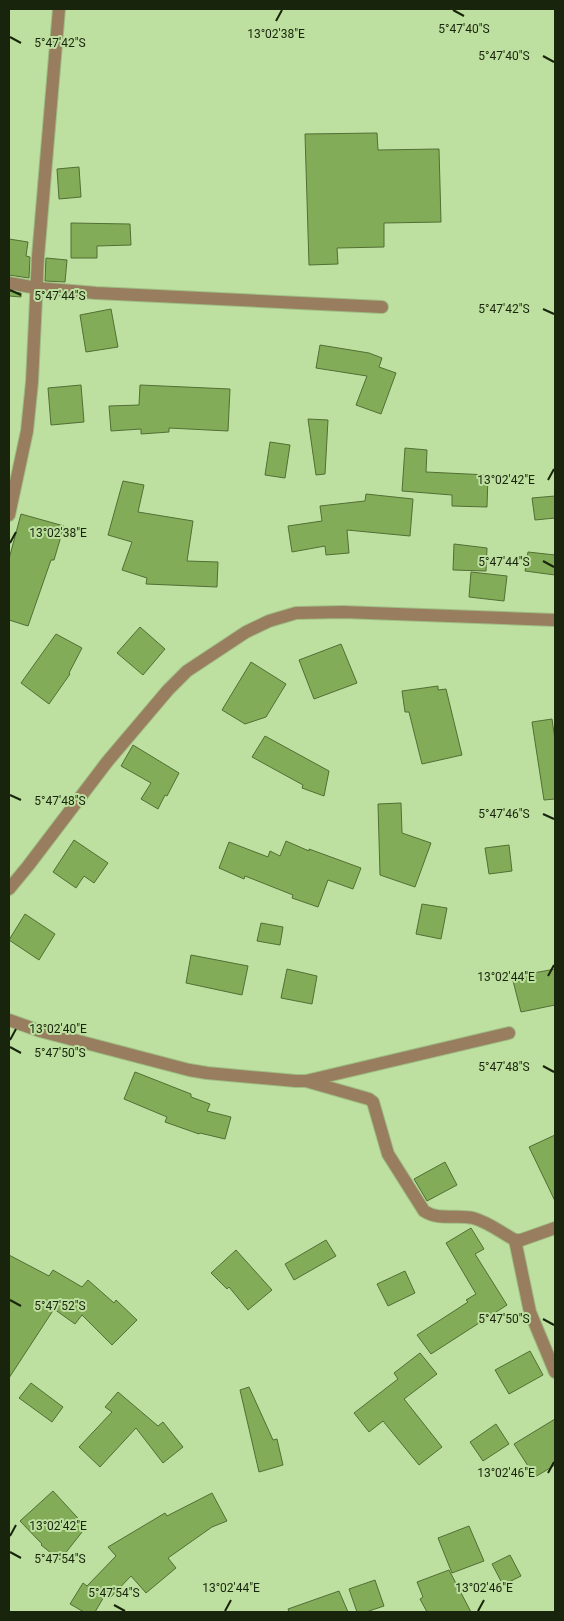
<svg xmlns="http://www.w3.org/2000/svg" width="564" height="1621" font-family="Roboto,sans-serif">
<style>
.building{fill:#82ac58;stroke:#526f34}
.lines{fill:none;stroke-linecap:round;stroke-linejoin:round}
.minor-casing{stroke:#9fbd84;stroke-width:14}
.minor{stroke:#987d5e;stroke-width:12}
.ticks{fill:none;stroke:#18240b;stroke-width:2}
.ticks-label{font-size:12px;text-anchor:middle;fill:#18240b;stroke:#bddf9f;stroke-width:4;stroke-linejoin:round;paint-order:stroke}
</style>
<rect width="100%" height="100%" fill="#bddf9f"/>
<g class="building">
<path d="M377,133L378,150L439,149L441,222L384,223V247L337,248L338,264L309,265L305,134Z"/>
<path d="M79,167L81,197L59,199L57,169Z"/>
<path d="M71,223L130,224L131,245L97,246V258H71Z"/>
<path d="M9,239L28,242L26,256L30,257L29,278L9,275Z"/>
<path d="M46,258L67,260L65,282L45,281Z"/>
<path d="M9,291L21,293V297L9,296Z"/>
<path d="M111,309L118,347L86,352L80,315Z"/>
<path d="M320,345L369,353L382,358L379,367L396,373L381,414L356,405L367,376L316,368Z"/>
<path d="M81,385L84,422L51,425L48,388Z"/>
<path d="M140,385L230,389L228,431L169,428V432L141,434V429L111,431L109,406L139,405Z"/>
<path d="M308,419L328,420L325,474L316,475Z"/>
<path d="M270,442L290,445L285,478L265,475Z"/>
<path d="M405,448L427,450L426,472L488,475L487,507L452,506V495L402,491Z"/>
<path d="M123,481L144,485L138,512L193,521L187,561L218,562L217,587L146,584L147,578L122,570L132,542L108,535Z"/>
<path d="M366,494L413,499L410,536L347,530L349,553L326,555L325,546L292,552L288,526L322,521L320,506L365,501Z"/>
<path d="M555,496V518L535,520L532,498Z"/>
<path d="M21,514L64,526L54,560H51L28,626L9,620V559Z"/>
<path d="M454,544L487,548L486,571L453,570Z"/>
<path d="M528,552L555,555V575L525,571Z"/>
<path d="M471,572L507,576L504,601L469,597Z"/>
<path d="M140,627L165,649L143,675L117,653Z"/>
<path d="M56,634L82,648L69,673L70,674L49,704L21,683Z"/>
<path d="M341,644L357,683L314,699L299,660Z"/>
<path d="M251,662L286,684L266,717L245,724L222,710Z"/>
<path d="M438,686V690L446,689L462,755L422,764L409,712H405L402,691Z"/>
<path d="M552,719L555,740V799L544,800L532,722Z"/>
<path d="M265,736L329,771L324,796L302,788L303,785L252,757Z"/>
<path d="M133,745L179,773L167,796L165,795L158,809L141,799L151,783L121,766Z"/>
<path d="M401,803L402,833L431,843L415,887L380,875L378,804Z"/>
<path d="M74,840L108,863L94,883L84,876L76,888L53,872Z"/>
<path d="M286,841L309,851V849L361,868L353,889L328,880L318,907L292,898L293,895L245,876L244,879L219,868L229,842L268,857L270,851L280,856Z"/>
<path d="M509,845L512,871L489,874L485,848Z"/>
<path d="M422,904L447,908L441,939L416,934Z"/>
<path d="M25,914L55,934L39,960L9,940Z"/>
<path d="M261,923L283,927L280,945L257,941Z"/>
<path d="M191,955L248,966L242,995L186,983Z"/>
<path d="M287,969L317,976L312,1004L281,998Z"/>
<path d="M555,969V1005L521,1012L512,977Z"/>
<path d="M135,1072L191,1094V1097L210,1104L207,1111L231,1117L225,1139L200,1133L199,1134L165,1122L167,1117L124,1099Z"/>
<path d="M555,1135V1201L529,1147Z"/>
<path d="M445,1162L457,1185L427,1201L414,1179Z"/>
<path d="M471,1228L484,1249L475,1254L507,1305L431,1354L417,1335L468,1302L466,1300L476,1294L446,1243Z"/>
<path d="M326,1240L336,1256L294,1280L285,1264Z"/>
<path d="M236,1250L272,1290L248,1310L229,1287L227,1289L211,1273Z"/>
<path d="M9,1255L49,1276L53,1270L82,1287L88,1280L114,1303L116,1300L137,1320L112,1345L82,1315L75,1324L54,1309L9,1378Z"/>
<path d="M405,1271L415,1293L388,1306L377,1284Z"/>
<path d="M530,1351L543,1375L509,1394L495,1370Z"/>
<path d="M420,1353L437,1374L404,1399L442,1447L419,1465L383,1421L369,1432L354,1413L398,1379L394,1373Z"/>
<path d="M31,1383L63,1407L52,1422L19,1398Z"/>
<path d="M249,1387L273,1440L277,1439L283,1465L259,1472L240,1390Z"/>
<path d="M118,1392L158,1426L163,1422L183,1447L163,1463L136,1428L100,1467L79,1447L112,1412L105,1407Z"/>
<path d="M555,1419V1465L535,1477L514,1444Z"/>
<path d="M496,1424L509,1444L483,1461L470,1442Z"/>
<path d="M53,1491L86,1527L60,1560L41,1545L42,1544L20,1521Z"/>
<path d="M212,1493L227,1521L212,1527L168,1558L176,1568L146,1593L131,1576L109,1599L105,1595L95,1612H84L70,1604L83,1583L87,1586L116,1556L108,1547L165,1513L167,1516Z"/>
<path d="M469,1526L484,1561L452,1573L438,1538Z"/>
<path d="M510,1555L521,1576L503,1585L492,1564Z"/>
<path d="M449,1570L471,1612H427L420,1599L423,1597L417,1582Z"/>
<path d="M375,1580L384,1606L366,1612H357L349,1589Z"/>
<path d="M339,1591L348,1612H289L288,1609Z"/>
</g>
<g class="lines">
<g class="minor-casing">
<g id="minor">
<path d="M9,283L37,288L96,293L382,307"/>
<path d="M9,515L27,431L32,382L38,257L59,9"/>
<path d="M9,889L28,866L107,762L168,690L187,671L246,632L269,621L296,613L343,612L555,620"/>
<path d="M9,1020L40,1031L189,1070L207,1073L296,1081H306L509,1033"/>
<path d="M306,1081L369,1099L373,1102L388,1154L424,1211C439,1221 457,1214 473,1218C488,1222 502,1233 515,1240H521L555,1228"/>
<path d="M515,1240L530,1312L555,1372"/>
</g>
</g>
<use href="#minor" class="minor"/>
</g>
<path class="ticks" d="M453,10L464,16M276,21L282,10M10,37L21,43M543,56L554,62M10,290L21,295M543,309L554,314M548,480L554,469M10,543L16,532M543,561L554,567M10,795L21,800M543,814L554,819M548,976L554,965M10,1040L16,1029M10,1047L21,1053M543,1066L554,1072M10,1300L21,1306M543,1319L554,1325M548,1473L554,1462M10,1536L16,1525M10,1552L21,1558M114,1605L125,1611M225,1611L231,1600M478,1611L484,1600"/>
<g class="ticks-label">
<text x="464" y="33">5°47'40"S</text>
<text x="276" y="38">13°02'38"E</text>
<text x="60" y="47">5°47'42"S</text>
<text x="504" y="60">5°47'40"S</text>
<text x="60" y="300">5°47'44"S</text>
<text x="504" y="313">5°47'42"S</text>
<text x="506" y="484">13°02'42"E</text>
<text x="58" y="537">13°02'38"E</text>
<text x="504" y="566">5°47'44"S</text>
<text x="60" y="805">5°47'48"S</text>
<text x="504" y="818">5°47'46"S</text>
<text x="506" y="981">13°02'44"E</text>
<text x="58" y="1033">13°02'40"E</text>
<text x="60" y="1057">5°47'50"S</text>
<text x="504" y="1071">5°47'48"S</text>
<text x="60" y="1310">5°47'52"S</text>
<text x="504" y="1323">5°47'50"S</text>
<text x="506" y="1477">13°02'46"E</text>
<text x="58" y="1530">13°02'42"E</text>
<text x="60" y="1563">5°47'54"S</text>
<text x="231" y="1592">13°02'44"E</text>
<text x="484" y="1592">13°02'46"E</text>
<text x="114" y="1597">5°47'54"S</text>
</g>
<rect width="564" height="1621" fill="none" stroke="#18240b" stroke-width="20"/>
</svg>
